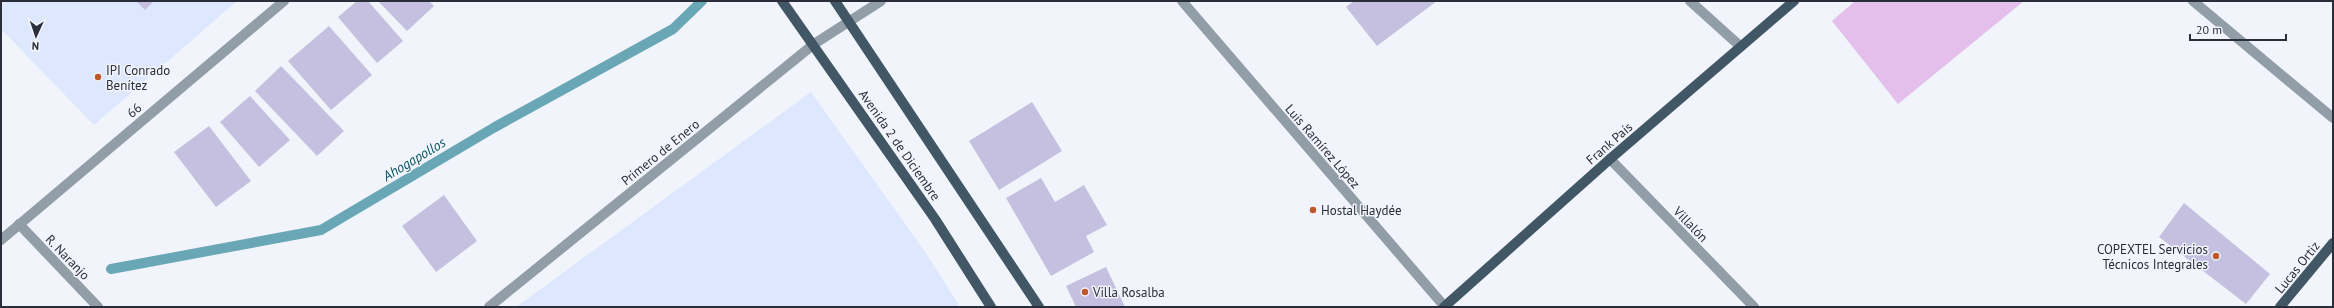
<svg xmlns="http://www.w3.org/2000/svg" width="2334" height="308" font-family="'PT Sans',sans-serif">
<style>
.built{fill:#dde7fe}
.green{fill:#e4bfeb}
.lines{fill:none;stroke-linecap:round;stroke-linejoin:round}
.stream{stroke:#69a7b6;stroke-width:10}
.building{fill:#c5c0df}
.minor{stroke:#919ea7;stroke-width:10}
.major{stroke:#415766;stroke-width:10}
.poi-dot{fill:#bf592d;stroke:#f2f4fb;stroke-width:1.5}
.labels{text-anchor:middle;stroke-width:3;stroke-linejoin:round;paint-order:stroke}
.poi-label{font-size:13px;fill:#292e3a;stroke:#f2f4fb;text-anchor:start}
.street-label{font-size:13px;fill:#292e3a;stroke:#f2f4fb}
.water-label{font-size:14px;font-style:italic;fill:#075561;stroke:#f2f4fb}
</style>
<rect width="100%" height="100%" fill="#f2f4fb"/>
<g class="built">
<path d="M1,1H237L94,125L1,29Z"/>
<path d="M811,92L926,253L960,307H516Z"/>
</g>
<path class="green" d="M1855,1H2024L1898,104L1832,21Z"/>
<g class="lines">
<path class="stream" d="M111,269L321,230L495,127L673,29L702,1"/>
</g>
<g class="building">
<path d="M136,1H154L145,10Z"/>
<path d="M357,1H368L403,41L377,63L338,17Z"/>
<path d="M378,1H429L434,6L407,31Z"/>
<path d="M1354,1H1437L1377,46L1346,7Z"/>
<path d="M329,26L372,75L331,110L288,61Z"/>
<path d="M281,66L344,131L317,156L255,91Z"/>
<path d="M250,96L290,140L259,167L220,122Z"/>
<path d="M1032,102L1062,151L999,190L969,141Z"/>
<path d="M209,126L251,181L216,207L174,152Z"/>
<path d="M1041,178L1055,202L1084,185L1107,225L1086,236L1094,252L1051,276L1006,198Z"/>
<path d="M444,195L477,241L436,272L402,226Z"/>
<path d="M2184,203L2270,274L2246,304L2159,237Z"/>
<path d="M1106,267L1125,307H1076L1066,286Z"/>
</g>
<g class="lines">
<g class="minor">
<path d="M1182,1L1445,307"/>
<path d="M1690,1L1740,46"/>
<path d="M2193,1L2333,118"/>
<path d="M1610,159L1754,307"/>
<path d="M19,224L98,307"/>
<path d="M1,240L284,1"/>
<path d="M489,307L814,44L881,1"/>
</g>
<g class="major">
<path d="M782,1L935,219L991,307"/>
<path d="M835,1L1039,307"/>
<path d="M1444,307L1610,159L1794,1"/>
<path d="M2280,307L2333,243"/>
</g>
</g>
<g class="poi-dot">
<circle cx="98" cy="77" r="4"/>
<circle cx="1313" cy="210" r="4"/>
<circle cx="2216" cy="256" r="4"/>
<circle cx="1085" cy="292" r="4"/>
</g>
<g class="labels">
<g class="poi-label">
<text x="106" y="75">IPI Conrado<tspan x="106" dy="15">Benítez</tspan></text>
<text x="1321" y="215">Hostal Haydée</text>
<text x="2208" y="254" text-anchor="end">COPEXTEL Servicios<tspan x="2208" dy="15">Técnicos Integrales</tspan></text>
<text x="1093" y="297">Villa Rosalba</text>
</g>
<g class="street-label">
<text transform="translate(134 110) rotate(-40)" y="5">66</text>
<text transform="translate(1609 143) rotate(-41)" y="5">Frank País</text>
<text transform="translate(900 145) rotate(55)" y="5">Avenida 2 de Diciembre</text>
<text transform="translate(1323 146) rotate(49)" y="5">Luis Ramírez López</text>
<text transform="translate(660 152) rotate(-39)" y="5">Primero de Enero</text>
<text transform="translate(1691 224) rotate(46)" y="5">Villalón</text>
<text transform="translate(68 257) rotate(46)" y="5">R. Naranjo</text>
<text transform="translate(2297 267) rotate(-51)" y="5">Lucas Ortiz</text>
</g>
<g class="water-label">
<text transform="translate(414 159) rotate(-31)" y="5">Ahogapollos</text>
</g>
</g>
<rect width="2334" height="308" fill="none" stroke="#292e3a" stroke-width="4"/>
<g transform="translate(36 36) rotate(183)" stroke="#f2f4fb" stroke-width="3" paint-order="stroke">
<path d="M0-3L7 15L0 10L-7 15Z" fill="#292e3a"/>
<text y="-6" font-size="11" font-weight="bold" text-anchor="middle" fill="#292e3a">N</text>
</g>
<path d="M2190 34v6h96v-6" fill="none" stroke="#292e3a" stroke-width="2"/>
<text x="2196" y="34" font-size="12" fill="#292e3a" stroke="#f2f4fb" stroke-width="3" paint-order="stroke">20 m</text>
</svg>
